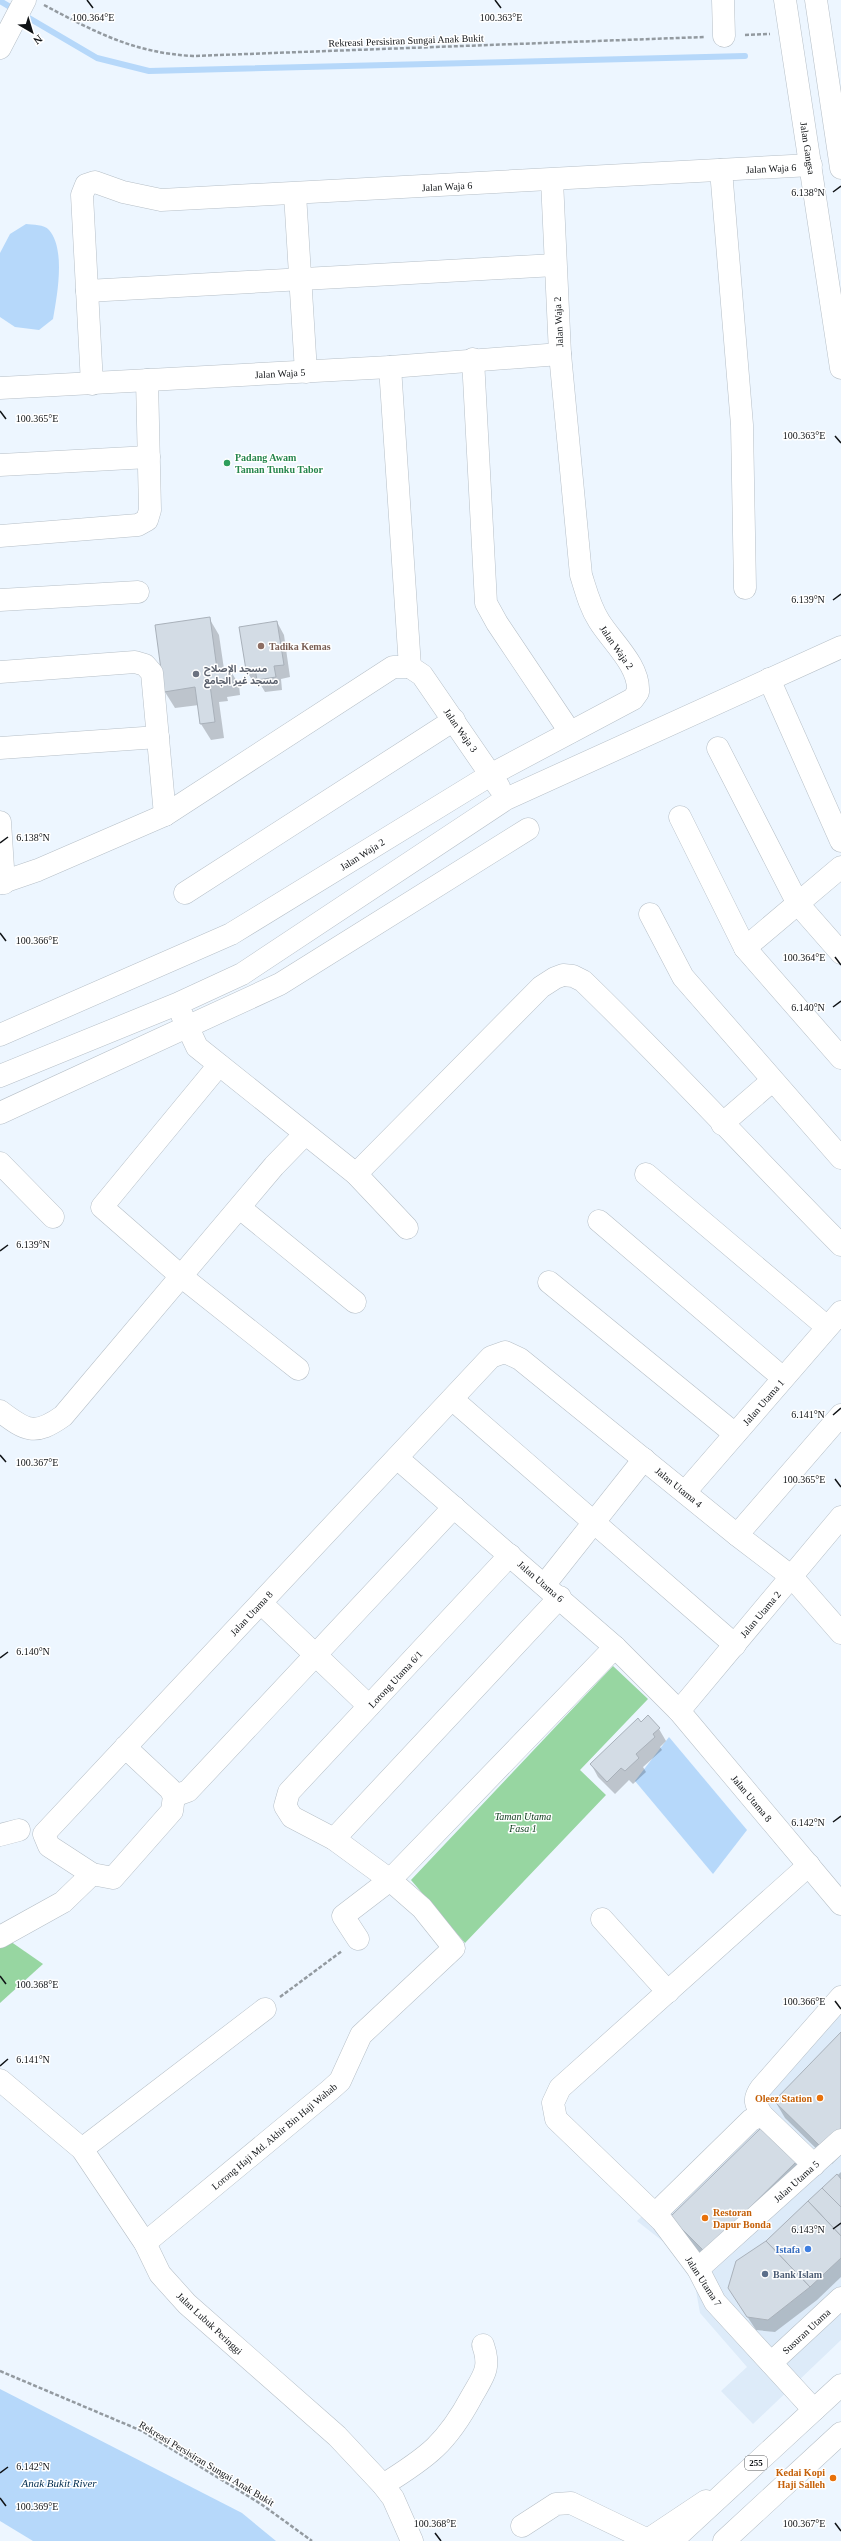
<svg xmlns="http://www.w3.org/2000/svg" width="841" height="2541" font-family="'Times New Roman','Noto Sans Arabic',serif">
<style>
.built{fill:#ddebf9}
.green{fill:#97d6a1}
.water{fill:#b6d8fa}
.shadow{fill:#0003}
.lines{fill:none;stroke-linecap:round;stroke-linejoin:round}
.stream{stroke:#b6d8fa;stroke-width:6}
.building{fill:#d3dce5;stroke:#a9b1ba}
.minor-casing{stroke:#b6bfc7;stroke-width:23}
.major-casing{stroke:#b6bfc7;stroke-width:23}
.path{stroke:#939aa0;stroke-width:2.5;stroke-dasharray:4 2;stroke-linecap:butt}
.minor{stroke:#fff;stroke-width:22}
.major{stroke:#fff;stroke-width:22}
.ticks{fill:none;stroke:#101316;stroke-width:1.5}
.leisure-dot{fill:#2e9e5b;stroke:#fff;stroke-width:1.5}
.education-dot{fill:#8d6e63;stroke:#fff;stroke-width:1.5}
.worship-dot{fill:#6b7280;stroke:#fff;stroke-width:1.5}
.food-dot{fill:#e8710a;stroke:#fff;stroke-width:1.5}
.shop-dot{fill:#3f7fe0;stroke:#fff;stroke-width:1.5}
.service-dot{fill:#5c6f8a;stroke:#fff;stroke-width:1.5}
.labels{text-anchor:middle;stroke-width:3;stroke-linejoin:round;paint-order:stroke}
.shield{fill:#fff;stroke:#585a5c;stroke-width:1}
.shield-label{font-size:9px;font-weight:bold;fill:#101316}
.street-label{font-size:10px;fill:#101316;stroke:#fff}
.leisure-label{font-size:10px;font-weight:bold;fill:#27864d;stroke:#fff;text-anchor:start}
.education-label{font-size:10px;font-weight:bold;fill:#785e54;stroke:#fff;text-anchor:start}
.worship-label{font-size:10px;font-weight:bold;fill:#5b616d;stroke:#fff;text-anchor:start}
.park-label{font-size:10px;font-style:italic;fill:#073716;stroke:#fff}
.food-label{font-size:10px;font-weight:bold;fill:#c56008;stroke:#fff;text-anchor:end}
.shop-label{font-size:10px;font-weight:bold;fill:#366cbe;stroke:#fff;text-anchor:end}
.service-label{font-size:10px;font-weight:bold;fill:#4e5e75;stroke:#fff;text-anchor:start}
.water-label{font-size:11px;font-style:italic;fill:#002c4e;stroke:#fff}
.ticks-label{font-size:10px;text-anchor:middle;fill:#101316;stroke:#fff;stroke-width:3;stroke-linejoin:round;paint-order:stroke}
</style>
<rect width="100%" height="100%" fill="#edf6ff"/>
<path class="built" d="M841,1992V2340L753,2424L721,2391L747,2367L700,2313L693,2274L679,2254L637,2221L749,2112Z"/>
<g class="green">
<path d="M613,1666L648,1699L580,1770L606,1795L465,1943L411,1880Z"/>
<path d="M7,1939L43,1964L0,2003V1943Z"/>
</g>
<g class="water">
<path d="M26,224C33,225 44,224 49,230C66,249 57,296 53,319L39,330L15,327L0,317V253L10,234Z"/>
<path d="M669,1737L747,1830L713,1874L635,1781Z"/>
<path d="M0,2389L242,2513L276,2541H33L0,2521Z"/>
</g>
<g class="shadow">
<path d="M209,618L219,635L224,669L229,668L239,685L240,695L227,697L228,701L219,702L224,738L211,740L201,724L199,705L175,708L165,692Z"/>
<path d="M277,622L284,635L290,677L281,679L282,690L265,692L259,682L254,683L246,670Z"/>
<path d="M641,1723L659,1729L666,1741L660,1747L662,1750L643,1767L646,1772L633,1784L629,1780L615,1794L598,1777L591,1764Z"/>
<path d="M841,2033V2155L832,2164L785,2118L775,2101Z"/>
<path d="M796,2161L806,2178L715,2268L681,2234L671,2218Z"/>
<path d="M841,2172V2277L817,2300L775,2332L756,2330L737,2301L767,2242Z"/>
</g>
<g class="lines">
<path class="stream" d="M0,1L97,58L149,71L745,56"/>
</g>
<g class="building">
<path d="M210,617L217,669L230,667L231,678L218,680L219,684L210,685L215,722L200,724L195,687L164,692L155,625Z"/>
<path d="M277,621L284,665L274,666L276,677L257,680L255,669L246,670L239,627Z"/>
<path d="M648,1715L660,1728L653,1734L655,1737L636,1754L639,1758L625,1771L621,1768L607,1782L590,1764L638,1718L641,1722Z"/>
<path d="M841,2032V2130L822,2148L774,2101Z"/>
<path d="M763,2126L797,2161L705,2252L670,2217Z"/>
<path d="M837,2174L841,2179V2207L822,2188Z"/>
<path d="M822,2188L841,2207V2236L808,2201Z"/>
<path d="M808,2201L841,2236V2258L810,2287L766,2241Z"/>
<path d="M766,2241L810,2287L768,2320L747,2317L728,2288L736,2261Z"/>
</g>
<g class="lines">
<g class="minor-casing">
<g id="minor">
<path d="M723,0L724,36"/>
<path d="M0,48L25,0"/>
<path d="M721,170L742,425L745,588"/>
<path d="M295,194L306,372"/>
<path d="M87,291L555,265"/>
<path d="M473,359L486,603L497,623L570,732"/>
<path d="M390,367L410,667"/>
<path d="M92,384L82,195L86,185L95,182L123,192L161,200L811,165"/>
<path d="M0,388L390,367L560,354"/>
<path d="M0,465L149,457"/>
<path d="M0,536L138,525L147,520L150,510L147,380"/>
<path d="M0,600L138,592"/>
<path d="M410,667L422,675L499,787"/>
<path d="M0,672L135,662L145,665L152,673L165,815"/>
<path d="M769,679L841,841"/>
<path d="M0,748L158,737"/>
<path d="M718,748L798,904L841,953"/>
<path d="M680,817L745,948L841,1058"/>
<path d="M0,822L4,883"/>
<path d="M0,883L38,870L165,815L393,667H410"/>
<path d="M185,893L454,720"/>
<path d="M650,914L683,977L841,1158"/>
<path d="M745,948L841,867"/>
<path d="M182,1015L197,1047L356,1174L407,1228"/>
<path d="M0,1035L231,934L492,774L633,699L638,692C640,666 612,642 599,621C590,607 586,591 581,575L560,354L552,180"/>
<path d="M219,1065L102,1207L182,1277L298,1369"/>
<path d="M0,1076L177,1004L242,974L506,799L841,647"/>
<path d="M0,1113L280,984L528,829"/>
<path d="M722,1124L772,1081"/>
<path d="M0,1163L53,1217"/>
<path d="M356,1174L541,987L555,978L563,975L573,976L583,981C671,1066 754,1157 841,1245"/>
<path d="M646,1174L827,1327"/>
<path d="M240,1208L355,1302"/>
<path d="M599,1221L783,1378"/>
<path d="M549,1282L735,1434"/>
<path d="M452,1399L735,1645"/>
<path d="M0,1411C26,1431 35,1436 63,1416L274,1166L305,1134"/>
<path d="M397,1458L615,1647L679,1711L841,1904"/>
<path d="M685,1492L841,1312"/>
<path d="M737,1535L841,1415"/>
<path d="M545,1584L644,1459"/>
<path d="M261,1603L369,1706"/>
<path d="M679,1711L841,1517"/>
<path d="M125,1747L170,1789L174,1796L172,1811L113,1878L92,1874L49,1846L44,1834L491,1357L505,1352L520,1359L737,1535L792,1577L841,1633"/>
<path d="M174,1796L188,1791L454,1507"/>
<path d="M0,1835L19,1830"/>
<path d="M334,1839L560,1597"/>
<path d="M809,1865L560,2088L553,2103L556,2119L662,2221L698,2269L715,2302L814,2410"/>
<path d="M602,1919L668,1992"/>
<path d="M0,1937L63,1902L92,1874"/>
<path d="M358,1939L343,1916L390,1880L615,1647"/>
<path d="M0,2080L82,2149L145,2243L160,2274L187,2304L337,2436L383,2485L393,2498L412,2541"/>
<path d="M762,2115L814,2165"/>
<path d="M82,2149L265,2009"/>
<path d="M655,2214L751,2120L762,2115C755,2104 753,2099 761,2088L841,1997"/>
<path d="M145,2243L330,2090L340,2081L361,2035L454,1948L422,1908L390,1880L334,1839L292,1817L285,1806L289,1792L510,1555"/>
<path d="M698,2269L841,2140"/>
<path d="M771,2363L841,2298"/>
<path d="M383,2485C428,2457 447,2443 472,2396C484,2375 491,2368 483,2345"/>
<path d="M522,2526L556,2504L571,2503L648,2540"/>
<path d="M646,2541L706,2501"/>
</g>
</g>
<g class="major-casing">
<g id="major">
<path d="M785,0L841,368"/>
<path d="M816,0L841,168"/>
<path d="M672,2541L841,2385"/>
<path d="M724,2541L841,2433"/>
</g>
</g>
<g class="path">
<path d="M44,5C95,32 134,53 193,56L704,37"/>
<path d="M745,35L770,34"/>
<path d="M280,1997L342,1951"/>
<path d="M0,2371L142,2431L261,2504L312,2541"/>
</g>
<use href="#minor" class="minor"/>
<use href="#major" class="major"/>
</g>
<path class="ticks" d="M87,0L93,8M495,0L501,8M833,192L841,186M0,411L6,419M835,436L841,443M833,600L841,594M0,843L8,837M0,933L6,941M835,957L841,965M833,1007L841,1001M0,1251L8,1245M833,1415L841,1408M0,1455L6,1462M835,1479L841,1487M0,1658L8,1652M833,1822L841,1816M0,1976L6,1984M835,2001L841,2009M0,2066L8,2059M833,2229L841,2223M0,2473L8,2467M0,2498L6,2506M835,2523L841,2531M435,2533L441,2541"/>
<circle class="leisure-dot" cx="227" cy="463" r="4"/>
<circle class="education-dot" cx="261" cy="646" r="4"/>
<circle class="worship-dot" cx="196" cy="674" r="4"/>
<g class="food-dot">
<circle cx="820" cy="2098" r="4"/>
<circle cx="705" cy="2218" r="4"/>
<circle cx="833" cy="2478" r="4"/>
</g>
<circle class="shop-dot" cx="808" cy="2249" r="4"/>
<circle class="service-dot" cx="765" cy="2274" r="4"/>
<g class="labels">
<rect class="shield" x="745" y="2456" width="22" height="14" rx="3"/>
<g class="shield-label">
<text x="756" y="2466">255</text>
</g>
<g class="street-label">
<text transform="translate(406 40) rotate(-2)" y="4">Rekreasi Persisiran Sungai Anak Bukit</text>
<text transform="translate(808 148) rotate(81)" y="4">Jalan Gangsa</text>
<text transform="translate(771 168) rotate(-3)" y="4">Jalan Waja 6</text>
<text transform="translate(447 186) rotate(-3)" y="4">Jalan Waja 6</text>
<text transform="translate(558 322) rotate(-93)" y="4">Jalan Waja 2</text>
<text transform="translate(280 373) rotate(-3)" y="4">Jalan Waja 5</text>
<text transform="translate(617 647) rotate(55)" y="4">Jalan Waja 2</text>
<text transform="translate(461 730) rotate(55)" y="4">Jalan Waja 3</text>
<text transform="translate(362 854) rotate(-32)" y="4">Jalan Waja 2</text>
<text transform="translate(763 1402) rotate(-49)" y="4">Jalan Utama 1</text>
<text transform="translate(679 1487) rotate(39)" y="4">Jalan Utama 4</text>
<text transform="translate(541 1581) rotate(41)" y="4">Jalan Utama 6</text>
<text transform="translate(251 1613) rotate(-47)" y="4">Jalan Utama 8</text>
<text transform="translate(760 1614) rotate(-50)" y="4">Jalan Utama 2</text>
<text transform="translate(395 1679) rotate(-47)" y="4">Lorong Utama 6/1</text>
<text transform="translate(752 1798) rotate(50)" y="4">Jalan Utama 8</text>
<text transform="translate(274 2136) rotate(-40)" y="4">Lorong Haji Md. Akhir Bin Haji Wahab</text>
<text transform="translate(796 2181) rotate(-42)" y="4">Jalan Utama 5</text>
<text transform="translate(704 2281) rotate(57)" y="4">Jalan Utama 7</text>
<text transform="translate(210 2323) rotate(43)" y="4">Jalan Lubuk Peringgi</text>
<text transform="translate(806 2331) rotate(-43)" y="4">Susuran Utama</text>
<text transform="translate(207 2463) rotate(31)" y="4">Rekreasi Persisiran Sungai Anak Bukit</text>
</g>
<g class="leisure-label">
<text x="235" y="461">Padang Awam<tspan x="235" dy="12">Taman Tunku Tabor</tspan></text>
</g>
<g class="education-label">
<text x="269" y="650">Tadika Kemas</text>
</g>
<g class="worship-label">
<text x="204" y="672">مسجد الإصلاح<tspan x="204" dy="12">مسجد غير الجامع</tspan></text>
</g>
<g class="park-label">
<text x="523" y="1820">Taman Utama<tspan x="523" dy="12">Fasa 1</tspan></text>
</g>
<g class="food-label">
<text x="812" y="2102">Oleez Station</text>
<text x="713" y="2216" text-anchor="start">Restoran<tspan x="713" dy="12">Dapur Bonda</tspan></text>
<text x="825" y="2476">Kedai Kopi<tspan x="825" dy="12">Haji Salleh</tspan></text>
</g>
<g class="shop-label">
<text x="800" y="2253">Istafa</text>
</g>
<g class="service-label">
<text x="773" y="2278">Bank Islam</text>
</g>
<g class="water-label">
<text x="59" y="2487">Anak Bukit River</text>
</g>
</g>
<g class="ticks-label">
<text x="93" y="21">100.364°E</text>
<text x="501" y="21">100.363°E</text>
<text x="808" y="196">6.138°N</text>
<text x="37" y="422">100.365°E</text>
<text x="804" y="439">100.363°E</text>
<text x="808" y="603">6.139°N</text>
<text x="33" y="841">6.138°N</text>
<text x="37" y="944">100.366°E</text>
<text x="804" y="961">100.364°E</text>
<text x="808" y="1011">6.140°N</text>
<text x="33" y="1248">6.139°N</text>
<text x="808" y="1418">6.141°N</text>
<text x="37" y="1466">100.367°E</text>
<text x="804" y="1483">100.365°E</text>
<text x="33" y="1655">6.140°N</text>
<text x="808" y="1826">6.142°N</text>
<text x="37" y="1988">100.368°E</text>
<text x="804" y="2005">100.366°E</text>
<text x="33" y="2063">6.141°N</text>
<text x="808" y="2233">6.143°N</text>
<text x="33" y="2470">6.142°N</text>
<text x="37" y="2510">100.369°E</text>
<text x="435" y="2527">100.368°E</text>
<text x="804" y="2527">100.367°E</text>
</g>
<g transform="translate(32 32) rotate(142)" stroke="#ffffff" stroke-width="3" paint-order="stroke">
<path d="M0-3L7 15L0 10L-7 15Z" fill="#101316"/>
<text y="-6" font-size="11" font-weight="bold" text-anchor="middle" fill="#101316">N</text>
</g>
</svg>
